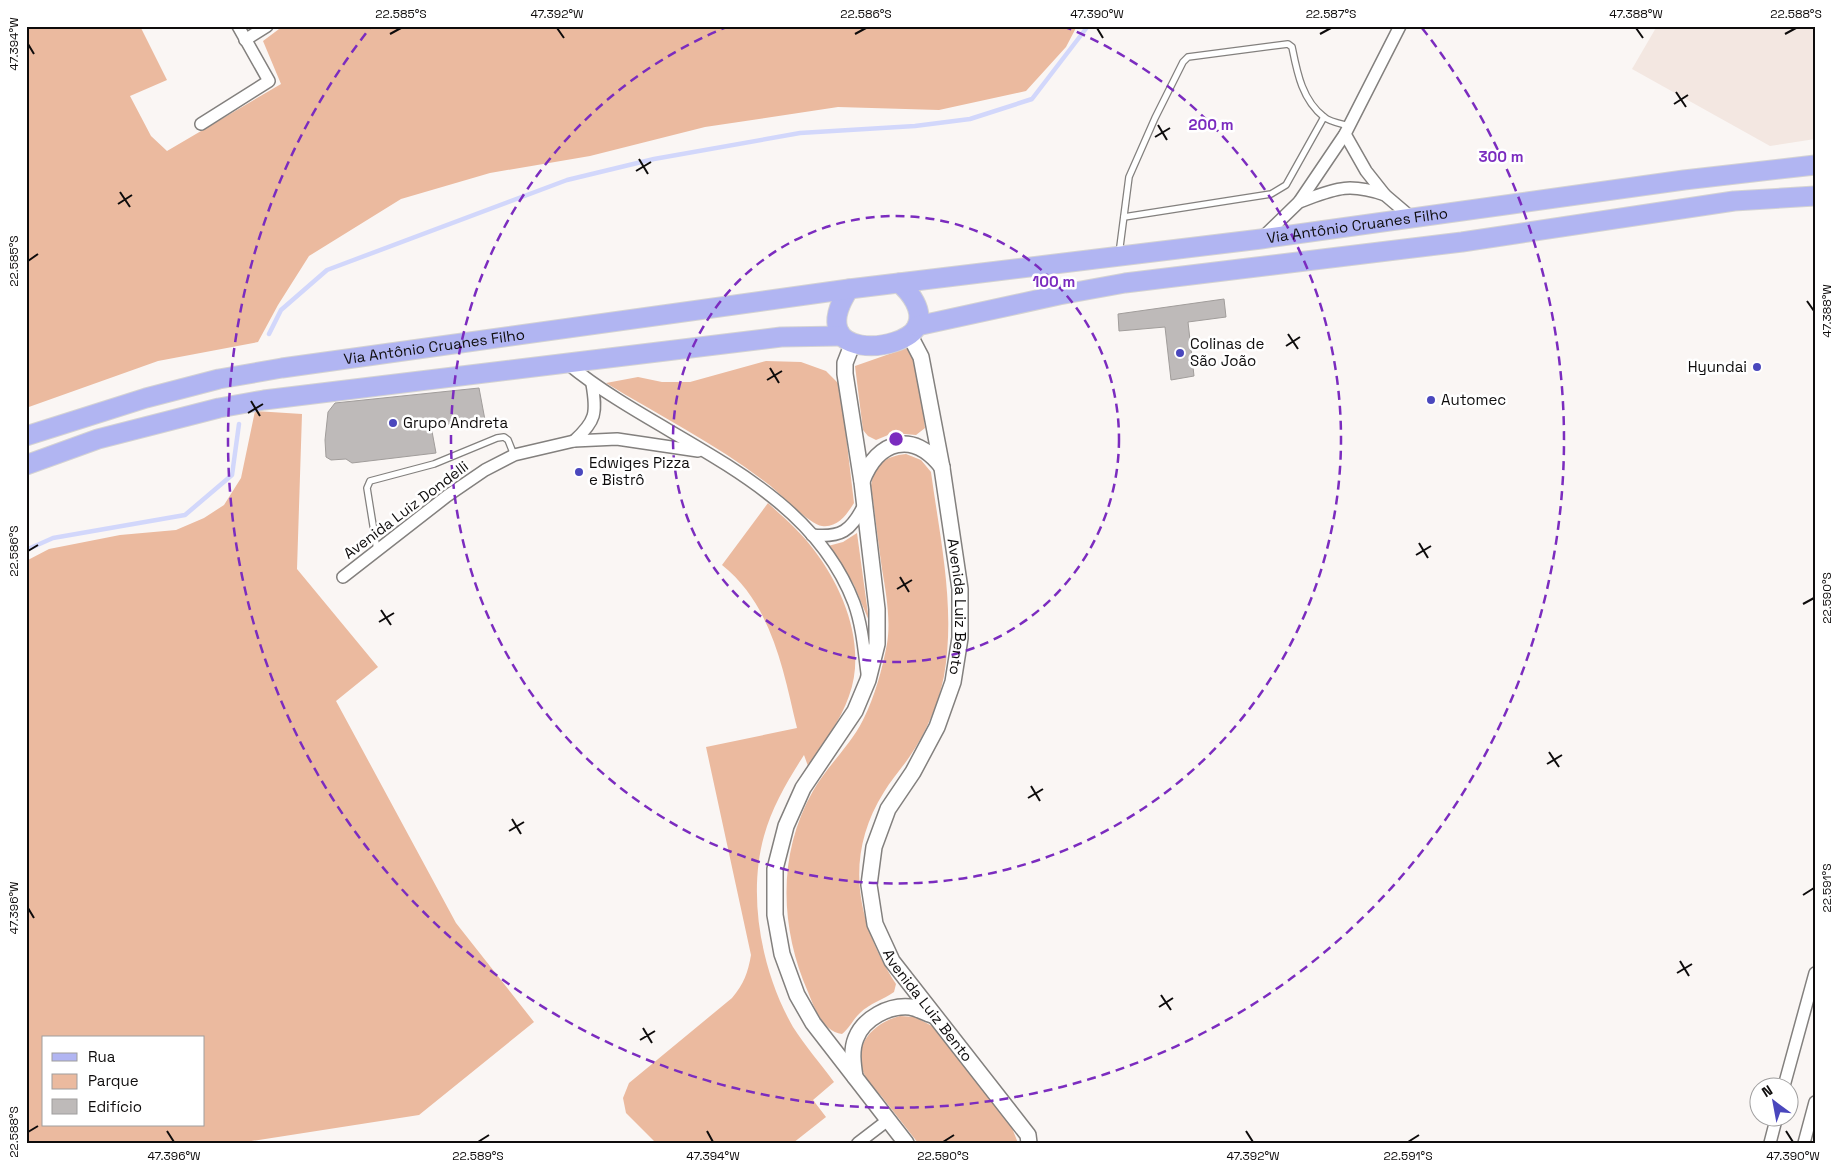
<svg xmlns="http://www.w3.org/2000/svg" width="1841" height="1169" font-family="'Space Grotesk',sans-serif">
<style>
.built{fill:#f3e7e1}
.green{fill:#ebba9f;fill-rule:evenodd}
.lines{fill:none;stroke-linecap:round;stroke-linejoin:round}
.stream{stroke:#d2d7fb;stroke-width:4.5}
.building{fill:#bebab9;stroke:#a19d9b}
.service-casing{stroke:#83807e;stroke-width:8}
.minor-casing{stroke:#83807e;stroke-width:14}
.tertiary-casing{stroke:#83807e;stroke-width:18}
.primary-casing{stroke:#d4d3d3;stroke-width:21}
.service{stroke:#fff;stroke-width:5.5}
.minor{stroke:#fff;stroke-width:11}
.tertiary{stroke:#fff;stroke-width:15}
.primary{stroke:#b1b5f2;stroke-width:19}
.ticks{fill:none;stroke:#0e0c0c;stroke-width:2}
.ring{fill:none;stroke:#7b2cbf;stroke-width:2.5;stroke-dasharray:9 6}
.poi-dot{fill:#4a47bd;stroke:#fff;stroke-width:2}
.labels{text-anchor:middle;stroke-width:5;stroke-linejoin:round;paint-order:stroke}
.street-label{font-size:15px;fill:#0e0c0c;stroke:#fff}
.poi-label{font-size:15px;fill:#0e0c0c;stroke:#fff;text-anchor:start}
.centre{fill:#7b2cbf;stroke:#fff;stroke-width:2.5}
.ring-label{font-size:15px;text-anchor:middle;font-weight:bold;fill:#7b2cbf;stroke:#fff;stroke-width:5;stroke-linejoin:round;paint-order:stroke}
.neatline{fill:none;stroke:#0e0c0c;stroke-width:2}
.ticks-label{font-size:12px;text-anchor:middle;fill:#0e0c0c}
</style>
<rect width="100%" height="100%" fill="#faf6f4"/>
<path class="built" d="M1657,26H1815V139L1770,146L1632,69Z"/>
<g class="green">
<path d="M26,26H140L167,80L130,96L151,136L167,151L281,84L263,41L283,26H1077L1066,47L1026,91L939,110L838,107L705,127L590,156L490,173L401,199L309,256L278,305L258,342L158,361L26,408Z"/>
<path d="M915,345L925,428L916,435L893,433L876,440L868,436L863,430L855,366Z"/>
<path d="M766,361L801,362L826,371L840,385L854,503C847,514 838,528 822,526C810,525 780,493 768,484C718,445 660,416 606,383L638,377L662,382H690Z"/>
<path d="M255,411L302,414L297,569L378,667L336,701L456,923L534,1022L419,1115L239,1143H26V561L49,549L120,535L176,530L204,518L224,505L241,478ZM44,1038H204V1125H44Z"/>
<path d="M906,454L921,460L931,472C940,539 956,608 944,676C939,702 926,733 910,756C902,768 891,780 884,792C843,857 857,924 896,984L894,992C883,1000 870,1003 860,1013C853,1019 850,1028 842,1034C823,1032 814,1007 808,992C780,928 777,854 813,791C827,766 850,746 863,720C875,696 882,670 887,644C891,620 886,593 882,569C878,541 875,514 871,486C874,465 885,456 906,454Z"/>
<path d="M768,503C784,518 801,532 814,550C844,589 867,647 849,696C840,722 823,743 808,766L804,755C788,780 772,807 764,836C747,897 762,973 793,1027C805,1046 821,1064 834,1082L813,1100L826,1117L793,1143H656L626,1113L623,1098L629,1083L732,998C744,984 748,972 751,955L706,747L797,728C783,669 772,605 722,565Z"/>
<path d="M857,533L869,621L854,585L828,546L843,542Z"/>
<path d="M900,1016L915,1017L932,1026L1010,1123L1018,1143H918C906,1128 894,1112 882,1097C877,1091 869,1083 865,1076C850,1046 873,1023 900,1016Z"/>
</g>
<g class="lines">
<g class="stream">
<path d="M269,334L281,310L327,270L567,180L654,159L800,133L915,126L970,119L1032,99L1088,26"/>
<path d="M26,550L53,538L185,515L232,475L239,424"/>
</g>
</g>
<g class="building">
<path d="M1224,299L1226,317L1188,322L1194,376L1171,380L1165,327L1119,331L1118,314Z"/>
<path d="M479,388L485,420L431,426L436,453L352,463L346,459L331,460L326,457L325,440L328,412L335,403Z"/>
</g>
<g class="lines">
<g class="service-casing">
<g id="service">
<path d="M1124,217L1271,194L1286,185L1324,117"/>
<path d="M1119,254L1129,177L1155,118L1183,62L1188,57L1288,44L1292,47C1297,72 1302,100 1324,117C1330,122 1342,124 1349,126"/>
<path d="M377,550L367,488L370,481L434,464L497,438L504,437L508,440L514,455"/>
</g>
</g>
<g class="minor-casing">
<g id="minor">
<path d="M245,40L267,26"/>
<path d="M201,124L269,81L238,26"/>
<path d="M1345,134L1366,171L1385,195L1412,218"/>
<path d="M1299,202C1335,189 1347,182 1385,195"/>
<path d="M1263,237L1299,202L1345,134L1400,26"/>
<path d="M568,364C661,441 807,479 854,603C862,625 864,650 867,673"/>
<path d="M574,441C596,421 597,413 592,384"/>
<path d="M812,535C841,538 851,531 864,505"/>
<path d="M343,577L447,496L485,470L514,455L574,441L617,439L698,451"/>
<path d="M1784,1086L1815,973"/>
<path d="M858,1143L888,1120"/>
<path d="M1770,1143L1777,1116"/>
<path d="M1804,1143L1815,1102"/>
</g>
</g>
<g class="tertiary-casing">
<g id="tertiary">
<path id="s1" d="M909,334L921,357L942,468L960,589V638L953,682L937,727L913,772L888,809L874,847L869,885L875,924L892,961L1028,1135L1029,1143"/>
<path d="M852,345L845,363V374L862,482L877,609V644L868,680L855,711L803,788L786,826L775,869V915L782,954L797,995L813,1023L906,1143"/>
<path d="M862,481C878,440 913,430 942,467"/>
<path d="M855,1077C853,1064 851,1050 856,1038C864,1018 889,1005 910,1007C917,1008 925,1013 932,1015"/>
</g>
</g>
<g class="primary-casing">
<g id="primary">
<path d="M849,289C802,362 905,353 917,326C924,310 910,292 899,283"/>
<path d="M917,326L1059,295L1125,283L1462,242L1734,201L1815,196"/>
<path id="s2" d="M26,436L146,398L219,379L282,368L849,289L1261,239L1684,180L1815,165"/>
<path d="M26,465L98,439L219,408L264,400L781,337L841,336"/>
</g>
</g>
<use href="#service" class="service"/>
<use href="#minor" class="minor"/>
<use href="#tertiary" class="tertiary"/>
<use href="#primary" class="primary"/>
</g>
<path class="ticks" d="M557,28L564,38M1097,28L1103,38M1636,28L1643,38M390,34L401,28M855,34L866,28M1320,34L1331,28M1785,34L1796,28M28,44L34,54M1676,92L1686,107M1674,104L1688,95M1158,125L1167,140M1155,137L1170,128M639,159L648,174M636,171L651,162M120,192L130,207M118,204L132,195M28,261L38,254M1807,301L1814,311M1288,334L1298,349M1286,346L1300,337M770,368L779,383M767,380L782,371M251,401L260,416M248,413L263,404M1419,543L1428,558M28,551L38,545M1416,555L1431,546M900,577L909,592M897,589L912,580M1803,604L1814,598M381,610L391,625M379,622L394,613M1549,752L1559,767M1547,764L1562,755M1031,786L1040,801M1028,798L1043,789M512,819L521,834M509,831L524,822M1803,895L1814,888M28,908L34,918M1680,961L1689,976M1677,973L1692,964M1161,995L1171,1010M1159,1007L1173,998M643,1028L652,1043M640,1040L655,1031M167,1131L174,1142M707,1131L713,1142M1246,1131L1253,1142M1786,1131L1793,1142M28,1132L38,1126M478,1142L489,1135M943,1142L954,1135M1408,1142L1419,1135"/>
<g class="ring">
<circle cx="896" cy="439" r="223"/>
<path d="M1063 26A445 445 0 1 1 729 26"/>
<path d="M1422 28A668 668 0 1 1 370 28"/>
</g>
<g class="poi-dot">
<circle cx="1180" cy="353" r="5"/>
<circle cx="1757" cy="367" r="5"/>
<circle cx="1431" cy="400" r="5"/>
<circle cx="393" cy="423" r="5"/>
<circle cx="579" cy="472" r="5"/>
</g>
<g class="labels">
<g class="street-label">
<text dy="5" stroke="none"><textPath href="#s2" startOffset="1350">Via Antônio Cruanes Filho</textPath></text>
<text dy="5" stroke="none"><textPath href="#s2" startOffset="419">Via Antônio Cruanes Filho</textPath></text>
<text transform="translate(406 510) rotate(-37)" y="5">Avenida Luiz Dondelli</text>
<text dy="5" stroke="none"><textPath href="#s1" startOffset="279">Avenida Luiz Bento</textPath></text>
<text dy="5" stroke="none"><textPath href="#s1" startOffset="714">Avenida Luiz Bento</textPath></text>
</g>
<g class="poi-label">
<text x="1190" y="349">Colinas de<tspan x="1190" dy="17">São João</tspan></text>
<text x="1747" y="372" text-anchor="end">Hyundai</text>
<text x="1441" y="405">Automec</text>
<text x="403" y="428">Grupo Andreta</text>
<text x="589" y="468">Edwiges Pizza<tspan x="589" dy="17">e Bistrô</tspan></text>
</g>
</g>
<circle cx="896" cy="439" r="8" class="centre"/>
<g class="ring-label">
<text x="1211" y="130">200 m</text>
<text x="1501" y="162">300 m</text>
<text x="1054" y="287">100 m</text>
</g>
<rect width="1841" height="1169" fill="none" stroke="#ffffff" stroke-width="55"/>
<rect x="42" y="1036" width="162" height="90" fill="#ffffff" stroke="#9f9e9e"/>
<rect x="52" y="1053" width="25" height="8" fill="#b1b5f2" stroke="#9f9e9e"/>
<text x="88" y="1062" font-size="15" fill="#0e0c0c">Rua</text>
<rect x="52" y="1074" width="25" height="15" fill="#ebba9f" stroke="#9f9e9e"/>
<text x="88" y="1086" font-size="15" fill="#0e0c0c">Parque</text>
<rect x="52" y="1099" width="25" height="15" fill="#bebab9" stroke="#9f9e9e"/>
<text x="88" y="1112" font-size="15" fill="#0e0c0c">Edifício</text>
<g transform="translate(1774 1102) rotate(328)"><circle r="24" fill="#ffffff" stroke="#9f9e9e"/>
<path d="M0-4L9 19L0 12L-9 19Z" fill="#4a47bd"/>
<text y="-8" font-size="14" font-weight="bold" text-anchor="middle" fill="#0e0c0c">N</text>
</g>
<rect x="28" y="28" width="1786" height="1114" class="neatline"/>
<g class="ticks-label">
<text x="401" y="18">22.585°S</text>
<text x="557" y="18">47.392°W</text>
<text x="866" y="18">22.586°S</text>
<text x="1097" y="18">47.390°W</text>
<text x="1331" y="18">22.587°S</text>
<text x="1636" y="18">47.388°W</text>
<text x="1796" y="18">22.588°S</text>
<text transform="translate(14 44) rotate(-90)" y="4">47.394°W</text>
<text transform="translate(14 261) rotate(-90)" y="4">22.585°S</text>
<text transform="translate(1827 311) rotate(-90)" y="4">47.388°W</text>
<text transform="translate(14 551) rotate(-90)" y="4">22.586°S</text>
<text transform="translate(1827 598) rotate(-90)" y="4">22.590°S</text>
<text transform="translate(1827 888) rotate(-90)" y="4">22.591°S</text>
<text transform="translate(14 908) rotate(-90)" y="4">47.396°W</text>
<text transform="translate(14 1132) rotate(-90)" y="4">22.588°S</text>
<text x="174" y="1160">47.396°W</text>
<text x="478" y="1160">22.589°S</text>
<text x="713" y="1160">47.394°W</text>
<text x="943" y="1160">22.590°S</text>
<text x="1253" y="1160">47.392°W</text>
<text x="1408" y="1160">22.591°S</text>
<text x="1793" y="1160">47.390°W</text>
</g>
</svg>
